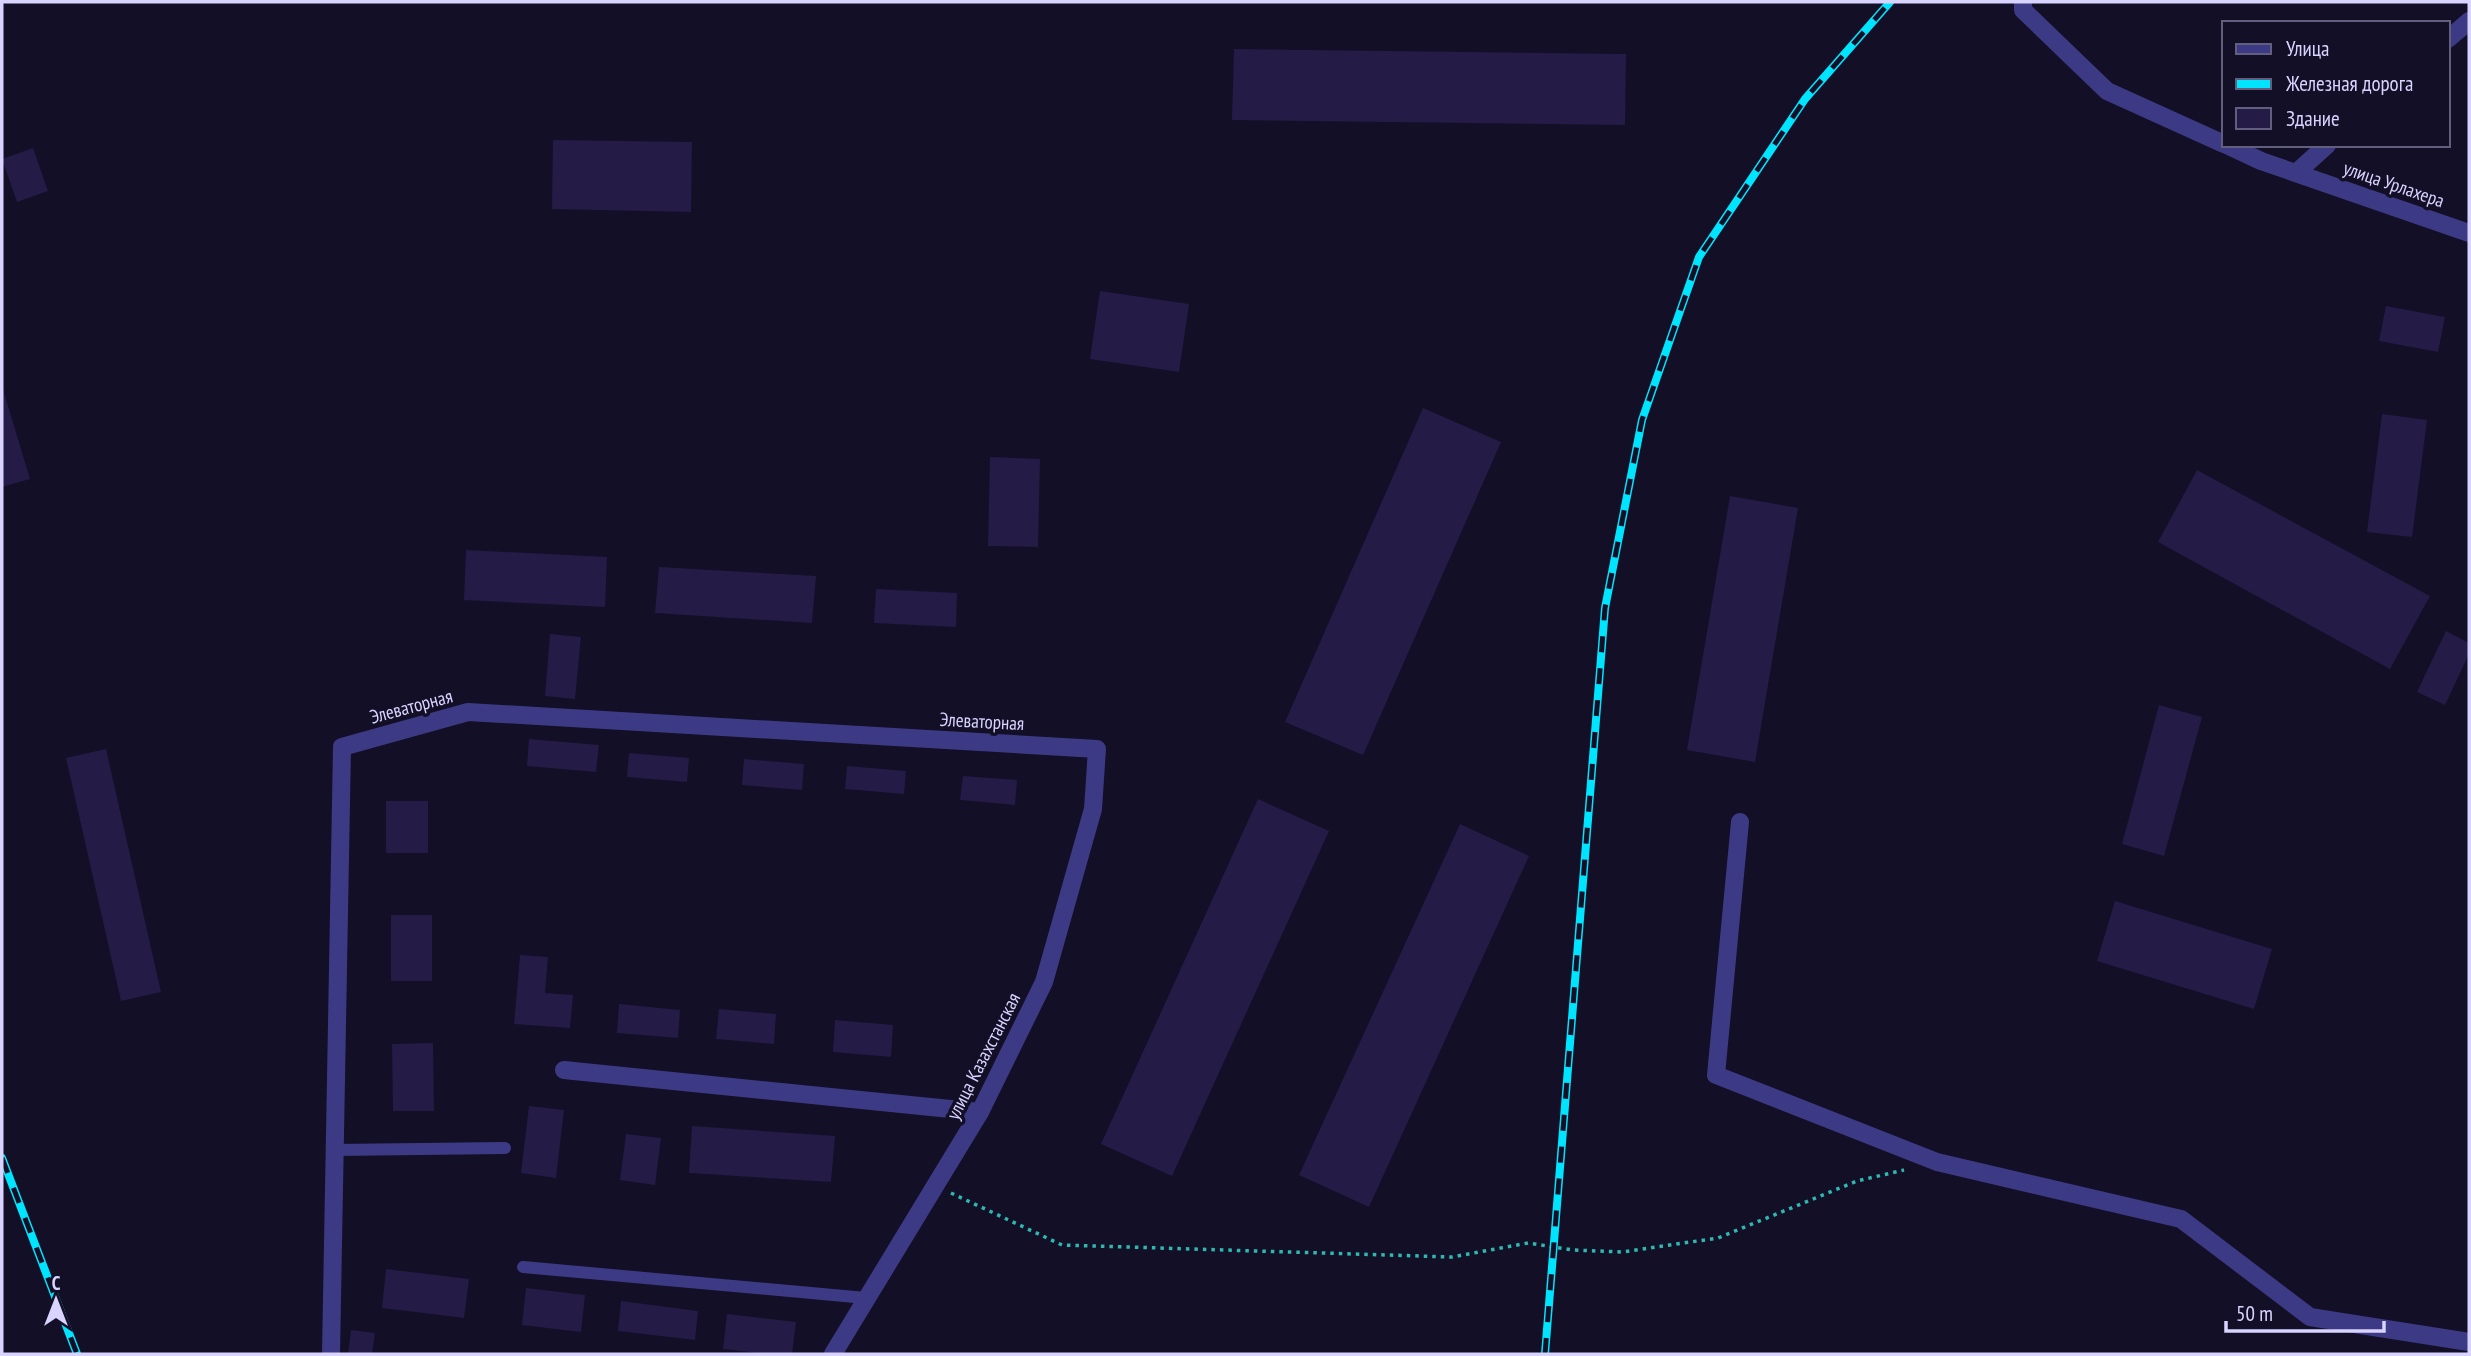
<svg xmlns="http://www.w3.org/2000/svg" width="2471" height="1356" font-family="'PT Sans Narrow',sans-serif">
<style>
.building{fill:#241b47}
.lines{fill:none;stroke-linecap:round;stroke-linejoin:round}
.path{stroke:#2fb8b0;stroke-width:3.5;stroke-dasharray:3.5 5;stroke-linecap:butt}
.service{stroke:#3d3a85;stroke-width:12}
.minor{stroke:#3d3a85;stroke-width:18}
.rail-casing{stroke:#00e5ff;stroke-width:8}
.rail{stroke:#130f26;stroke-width:5;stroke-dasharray:16;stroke-linecap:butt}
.labels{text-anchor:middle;stroke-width:7;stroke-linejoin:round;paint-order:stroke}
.street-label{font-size:19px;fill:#d9d4ff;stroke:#130f26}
</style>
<rect width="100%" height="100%" fill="#130f26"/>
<g class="building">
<path d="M1234,49L1626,54L1625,125L1232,120Z"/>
<path d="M553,140L692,142L691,212L552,209Z"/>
<path d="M33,148L48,191L17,202L2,159Z"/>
<path d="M1100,291L1189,304L1179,372L1090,359Z"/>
<path d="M2386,306L2445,317L2438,352L2379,341Z"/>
<path d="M2,386L30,479L2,487Z"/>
<path d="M1423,408L1501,442L1363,755L1285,722Z"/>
<path d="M2382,414L2427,420L2412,537L2367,532Z"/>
<path d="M990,457L1040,459L1038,547L988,546Z"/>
<path d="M2197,470L2430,596L2390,669L2158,542Z"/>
<path d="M1730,496L1798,508L1755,762L1687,750Z"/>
<path d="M466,550L607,557L605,607L464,600Z"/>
<path d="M659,567L816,576L812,623L655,613Z"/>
<path d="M876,589L957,593L956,627L874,623Z"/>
<path d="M2446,631L2469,643V654L2445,705L2417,692Z"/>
<path d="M550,634L581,637L575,699L545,696Z"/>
<path d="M2159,705L2202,717L2164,856L2122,844Z"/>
<path d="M529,739L599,745L596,772L527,766Z"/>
<path d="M106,749L161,992L121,1001L66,758Z"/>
<path d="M629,753L689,758L687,782L627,777Z"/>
<path d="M744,759L804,764L802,790L742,785Z"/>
<path d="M847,766L906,771L904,794L845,789Z"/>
<path d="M963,776L1017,780L1015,805L960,800Z"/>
<path d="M1258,799L1329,831L1172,1176L1101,1144Z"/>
<rect x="386" y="801" width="42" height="52"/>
<path d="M1460,824L1529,856L1369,1207L1299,1175Z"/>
<path d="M2115,901L2272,949L2254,1009L2097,961Z"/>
<rect x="391" y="915" width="41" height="66"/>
<path d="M520,955L548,957L545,993L573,995L570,1028L514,1024Z"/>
<path d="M619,1004L680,1010L678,1038L617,1033Z"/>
<path d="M719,1009L776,1014L774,1044L716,1039Z"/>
<path d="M835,1020L893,1025L891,1057L833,1052Z"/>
<path d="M433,1043L434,1111H393L392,1044Z"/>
<path d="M529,1106L564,1110L556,1178L521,1173Z"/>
<path d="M692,1126L835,1136L831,1182L689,1173Z"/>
<path d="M626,1134L661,1138L655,1185L620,1180Z"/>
<path d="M386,1269L469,1279L464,1318L382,1308Z"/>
<path d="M526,1288L585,1295L581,1332L522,1325Z"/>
<path d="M621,1301L698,1311L695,1340L618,1331Z"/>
<path d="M727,1314L796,1322L792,1354H769L723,1349Z"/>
<path d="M351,1330L375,1333L372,1354H348Z"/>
</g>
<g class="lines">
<path class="path" d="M951,1193L1062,1245L1452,1257L1528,1243L1573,1250L1622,1252L1718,1238L1857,1181L1904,1170"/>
<g class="service">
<path d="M335,1150L505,1148"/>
<path d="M523,1267L866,1298"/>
</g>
<g class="minor">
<path d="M2023,2V10L2107,91L2224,144"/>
<path d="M2448,39L2469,21"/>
<path d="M2227,145L2261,161L2469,233"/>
<path d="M2296,173L2327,145"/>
<path d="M1740,822L1716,1075L1937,1162L2181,1219L2310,1317L2469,1342"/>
<path d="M564,1070L980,1112"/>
<path d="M331,1354L342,747L468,712L1097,749L1093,809L1044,982L980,1112L833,1354"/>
</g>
<g class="rail-casing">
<g id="rail">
<path d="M2,1158L77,1354"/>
<path d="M1545,1354L1605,608L1642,420L1699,257L1805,99L1890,2"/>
</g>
</g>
<use href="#rail" class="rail"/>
</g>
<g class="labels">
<g class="street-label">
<text transform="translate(2394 184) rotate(19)" y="7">улица Урлахера</text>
<text transform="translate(411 706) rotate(-15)" y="7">Элеваторная</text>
<text transform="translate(982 721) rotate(3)" y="7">Элеваторная</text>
<text transform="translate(983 1056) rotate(-63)" y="7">улица Казахстанская</text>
</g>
</g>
<rect width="2471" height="1356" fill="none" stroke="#d9d4ff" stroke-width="7"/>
<rect x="2222" y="21" width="228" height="126" fill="#130f26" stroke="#625e7d" stroke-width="2"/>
<rect x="2236" y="44" width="35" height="10" fill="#3d3a85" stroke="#625e7d" stroke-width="2"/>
<text x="2286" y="56" font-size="21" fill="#d9d4ff">Улица</text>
<rect x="2236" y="79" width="35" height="10" fill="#00e5ff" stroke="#625e7d" stroke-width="2"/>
<text x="2286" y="91" font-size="21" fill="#d9d4ff">Железная дорога</text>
<rect x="2236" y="108" width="35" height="21" fill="#241b47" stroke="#625e7d" stroke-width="2"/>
<text x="2286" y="126" font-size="21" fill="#d9d4ff">Здание</text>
<g transform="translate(56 1300)" stroke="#130f26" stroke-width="5" paint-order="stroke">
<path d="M0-5L12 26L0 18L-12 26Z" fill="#d9d4ff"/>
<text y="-10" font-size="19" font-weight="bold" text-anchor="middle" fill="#d9d4ff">С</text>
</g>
<path d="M2226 1321v10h158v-10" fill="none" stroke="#d9d4ff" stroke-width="3.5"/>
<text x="2236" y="1321" font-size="21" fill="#d9d4ff" stroke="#130f26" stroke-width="5" paint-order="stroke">50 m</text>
</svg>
